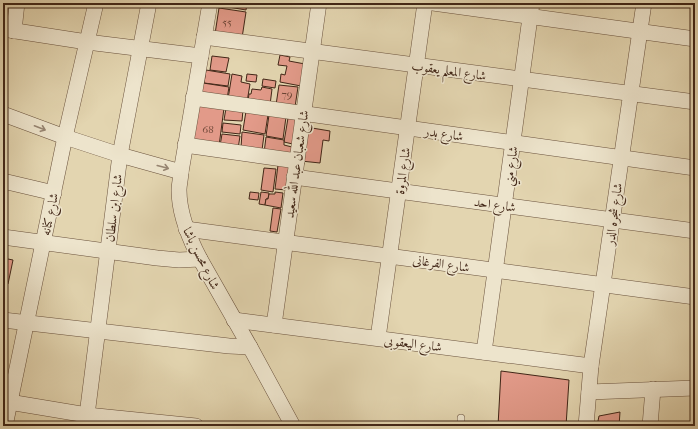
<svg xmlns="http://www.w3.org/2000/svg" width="698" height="429" font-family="'IM FELL French Canon',Amiri,serif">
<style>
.building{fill:#e29a89;stroke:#412617}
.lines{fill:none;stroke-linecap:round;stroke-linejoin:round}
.service-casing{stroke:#6a523d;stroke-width:8}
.minor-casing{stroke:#6a523d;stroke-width:16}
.service{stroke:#ede4cc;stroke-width:7}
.minor{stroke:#ede4cc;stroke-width:15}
.oneway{stroke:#978572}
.labels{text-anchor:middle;stroke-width:3;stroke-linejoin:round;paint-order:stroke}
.number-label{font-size:11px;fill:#694334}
.street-label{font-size:13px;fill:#412617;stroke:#ede4cc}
</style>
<rect width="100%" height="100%" fill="#e3d5b0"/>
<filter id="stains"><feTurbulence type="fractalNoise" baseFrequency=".005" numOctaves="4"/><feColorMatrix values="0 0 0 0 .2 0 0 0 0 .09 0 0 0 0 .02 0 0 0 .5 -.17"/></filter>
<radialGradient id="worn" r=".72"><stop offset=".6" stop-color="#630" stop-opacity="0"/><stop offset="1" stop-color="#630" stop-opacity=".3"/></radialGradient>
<g class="building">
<path d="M218,3H247L246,10L217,5Z"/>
<path d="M219,8L246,12L242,38L215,34Z"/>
<path d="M280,55L290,57L289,61L305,64L301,86L280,82L281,74L285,75L287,66L278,65Z"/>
<path d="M212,56L229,58L226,72L210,70Z"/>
<path d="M206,70L230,74L228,86L204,83Z"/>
<path d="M232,74L242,76L241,82L250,84L247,102L228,99Z"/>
<path d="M247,74L257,75L256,82L246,81Z"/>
<path d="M263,79L276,81L275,88L262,86Z"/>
<path d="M203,83L229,87L227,99L201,95Z"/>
<path d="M279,85L298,87L295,107L276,105Z"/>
<path d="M262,87L272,89L270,105L248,101L249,94H251L252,89L261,90Z"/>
<path d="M198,104L224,108L219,146L193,142Z"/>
<path d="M226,108L243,110L242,121L224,120Z"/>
<path d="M246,111L268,115L265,134L243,130Z"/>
<path d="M269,115L286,117L283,139L266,136Z"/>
<path d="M288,118L301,120L297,145L284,142Z"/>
<path d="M223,123L241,125L240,134L222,132Z"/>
<path d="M306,127L330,131L329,141L323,140L320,163L301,161Z"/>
<path d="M242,132L264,135L262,150L241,148Z"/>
<path d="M222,134L240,136L238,149L220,146Z"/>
<path d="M266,137L284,140V145L292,147L291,157L264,153Z"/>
<path d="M278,165L290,167L287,190L275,189Z"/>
<path d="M264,168L276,169L273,192L261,190Z"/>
<path d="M250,192L259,193L258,200L249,199Z"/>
<path d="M261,192L269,193L268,199H266L265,205L259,204Z"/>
<path d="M275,192L283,193L281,208L265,205L266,199H268L269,194H275Z"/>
<path d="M273,208L281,209L277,232L270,231Z"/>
<path d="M3,258L13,260L8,284L3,283Z"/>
<path d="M501,371L569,380L566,426H498Z"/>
<path d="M620,412L619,426H597L599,416Z"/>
</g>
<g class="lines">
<g class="service-casing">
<path id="service" d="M461,426V418"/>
</g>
<g class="minor-casing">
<g id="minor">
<path d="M210,3L181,172C181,178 179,184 179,190C179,214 189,238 200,259L250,347L293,426"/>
<path d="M433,3L695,39"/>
<path d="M3,29L87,42L201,56"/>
<path d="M14,31L17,3"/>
<path d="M204,37L695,102"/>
<path d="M193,98L695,168"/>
<path d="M3,114L65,137L120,155L181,172"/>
<path d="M185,145L297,161"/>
<path d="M294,177L695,231"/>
<path d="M3,181L54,193"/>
<path d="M186,229L695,297"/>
<path d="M3,237L157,258L179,260L200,259"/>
<path d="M3,320L229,346L250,347"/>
<path d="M234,320L591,366"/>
<path d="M274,325L319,3"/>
<path d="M378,338L425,3"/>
<path d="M484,352L532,3"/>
<path d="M589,392L695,388"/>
<path d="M3,401L87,415L196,426"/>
<path d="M87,415L120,155L149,3"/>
<path d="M5,426L65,137L96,3"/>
<path d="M586,426L591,366L644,3"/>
<path d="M650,426L653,389"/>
</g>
</g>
<use href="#service" class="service"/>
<use href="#minor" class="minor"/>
</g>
<defs><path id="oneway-shaft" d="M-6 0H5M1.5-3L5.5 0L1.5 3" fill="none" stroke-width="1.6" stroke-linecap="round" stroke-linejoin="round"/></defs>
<g class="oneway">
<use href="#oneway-shaft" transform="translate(40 128) rotate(21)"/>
<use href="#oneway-shaft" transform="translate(163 167) rotate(15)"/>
</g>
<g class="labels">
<g class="number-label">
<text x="227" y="26">55</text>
<text x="287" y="98">79</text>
<text x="208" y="133">68</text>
</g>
<g class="street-label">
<text transform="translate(449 70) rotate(8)" y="5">شارع المعلم يعقوب</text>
<text transform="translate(444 133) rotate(8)" y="5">شارع بدر</text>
<text transform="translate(296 164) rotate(-82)" y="5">شارع شعبان عبد الله سعيد</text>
<text transform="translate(510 166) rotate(-82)" y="5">شارع مني</text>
<text transform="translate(402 171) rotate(-82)" y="5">شارع المروة</text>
<text transform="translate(495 204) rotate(8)" y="5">شارع احد</text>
<text transform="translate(113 208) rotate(-83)" y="5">شارع ابن سلطان</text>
<text transform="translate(49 214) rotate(-78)" y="5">شارع كنانه</text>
<text transform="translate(613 214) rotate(-82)" y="5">شارع شجره الدر</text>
<text transform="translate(202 258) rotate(64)" y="5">شارع محسن باشا</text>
<text transform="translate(441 263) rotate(8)" y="5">شارع الفرغانى</text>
<text transform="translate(413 343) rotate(7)" y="5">شارع اليعقوبى</text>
</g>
</g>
<rect width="698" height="429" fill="none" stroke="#e3d5b0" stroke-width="16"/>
<rect x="4" y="4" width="690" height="421" fill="none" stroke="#412617" stroke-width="2"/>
<rect x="8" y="8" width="682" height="413" fill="none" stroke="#412617"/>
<rect width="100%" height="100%" filter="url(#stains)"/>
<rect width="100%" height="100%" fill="url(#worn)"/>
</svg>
